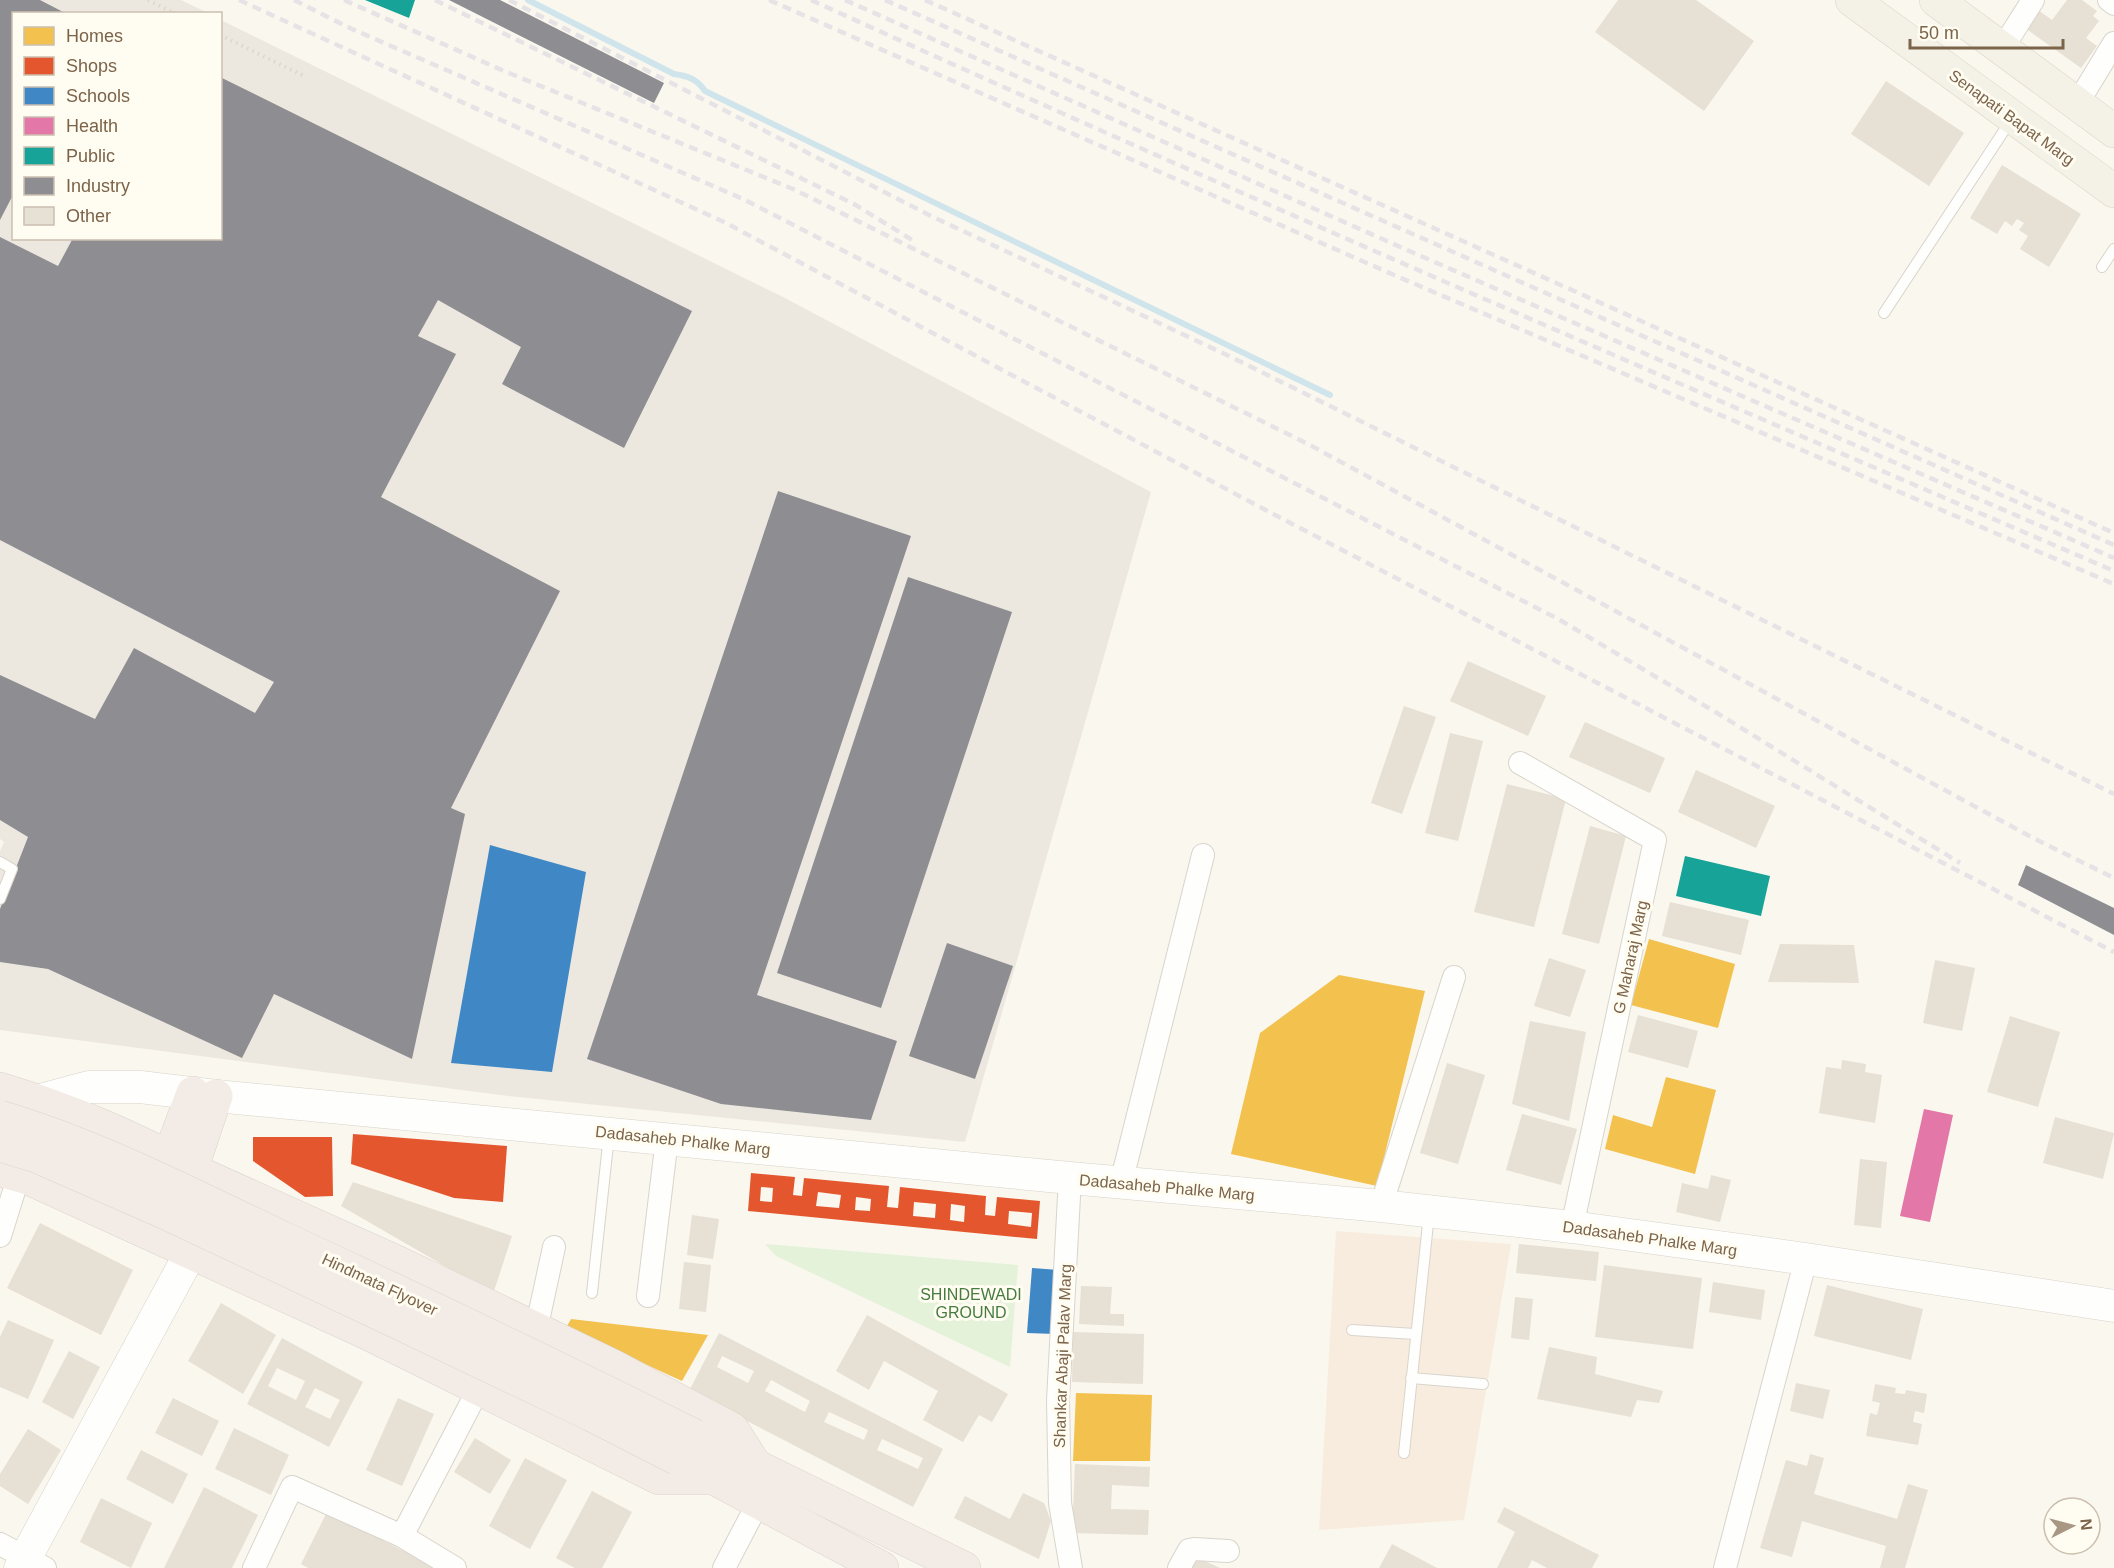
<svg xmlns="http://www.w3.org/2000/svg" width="2114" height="1568" font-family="Arial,sans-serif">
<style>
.commercial{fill:#f8ecdf}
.industrial{fill:#ede8df}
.green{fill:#e3f2d8}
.homes{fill:#f2c14e}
.shops{fill:#e4572e;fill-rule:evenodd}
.schools{fill:#3f88c5}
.health{fill:#e377a8}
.public{fill:#17a398}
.industry{fill:#8d8d92}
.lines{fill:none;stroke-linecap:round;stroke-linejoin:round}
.stream{stroke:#cfe4eb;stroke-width:6}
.building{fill:#e7e0d5;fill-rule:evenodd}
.lane-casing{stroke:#d9d4cc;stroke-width:12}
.street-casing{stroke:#d9d4cc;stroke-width:24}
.secondary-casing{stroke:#d8d3c9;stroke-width:33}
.primary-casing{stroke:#dbd4ca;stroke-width:34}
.highway-casing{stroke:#dbd4ca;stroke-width:34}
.path{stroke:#ddd6ce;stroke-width:4;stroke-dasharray:1.5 4.5;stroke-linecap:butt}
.lane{stroke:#fefefc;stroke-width:10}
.street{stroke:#fefefc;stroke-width:22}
.secondary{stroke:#fefefc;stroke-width:32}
.primary{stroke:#f4f1e6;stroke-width:33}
.highway{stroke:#f3ece6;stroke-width:33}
.rail{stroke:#e6e3e6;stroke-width:4.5;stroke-dasharray:9 6;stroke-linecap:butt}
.highway-bridge-casing{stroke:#dbd4ca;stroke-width:34;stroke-linecap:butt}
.highway-bridge{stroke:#f3ece6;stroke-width:33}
.labels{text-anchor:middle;stroke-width:6;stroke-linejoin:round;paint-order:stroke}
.street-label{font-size:16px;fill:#7c644a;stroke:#fffcf2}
.park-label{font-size:16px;fill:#467c3e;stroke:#fffcf2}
</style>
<rect width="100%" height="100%" fill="#faf7ee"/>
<path class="commercial" d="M1336,1231L1511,1244L1464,1520L1319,1530Z"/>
<path class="industrial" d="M0,0H181L208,13L14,14V238H220L221,20L783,297L1151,492L965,1142L508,1096L0,1030V851L4,842L0,839Z"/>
<path class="green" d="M765,1244L1018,1265L1010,1367L776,1256Z"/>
<g class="homes">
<path d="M1649,939L1735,964L1718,1028L1631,1005Z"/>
<path d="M1339,975L1425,991L1377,1186L1231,1154L1260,1033Z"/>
<path d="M1666,1077L1716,1090L1695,1174L1605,1149L1613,1115L1652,1127Z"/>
<path d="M571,1319L708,1335L682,1381L566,1328Z"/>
<path d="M1076,1393L1152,1395L1150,1461H1073Z"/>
</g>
<g class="shops">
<path d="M353,1134L507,1146L503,1202L454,1198L351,1164Z"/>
<path d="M253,1137H332L333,1196L305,1197L253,1161Z"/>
<path d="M751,1173L795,1177L793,1195L802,1196L804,1178L889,1186L887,1207L898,1208L900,1187L986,1196L985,1215L995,1216L997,1197L1040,1201L1037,1239L748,1211ZM761,1187L773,1188L772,1202L760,1201ZM818,1192L841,1195L839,1208L816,1206ZM856,1197L871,1199L870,1211L855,1210ZM914,1202L936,1204L935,1218L913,1216ZM951,1204L965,1206L964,1222L950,1220ZM1009,1211L1032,1213L1031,1227L1008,1224Z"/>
</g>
<g class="schools">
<path d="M490,845L586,872L552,1072L451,1063Z"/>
<path d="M1032,1268L1059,1270L1055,1334L1027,1333Z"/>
</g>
<path class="health" d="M1924,1109L1953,1115L1930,1222L1900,1216Z"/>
<g class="public">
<path d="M365,0H415L409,18Z"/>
<path d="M1685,856L1770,876L1761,916L1676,896Z"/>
</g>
<g class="industry">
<path d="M0,0H40L67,14H14V193L0,220Z"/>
<path d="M449,0H500L664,83L654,103Z"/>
<path d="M220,77L692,311L624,448L502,384L521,347L438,300L418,336L456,354L381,497L560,591L451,808L465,814L412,1059L274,994L242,1058L48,969L0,962V909L28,837L0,820V675L95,719L134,648L255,713L274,682L0,540V237L58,266L73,238H220Z"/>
<path d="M778,491L911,536L757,995L897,1041L871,1120L721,1104L587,1059Z"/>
<path d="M908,577L1012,612L881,1008L777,973Z"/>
<path d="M2026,865L2114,908V935L2018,885Z"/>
<path d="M947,943L1013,966L975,1079L909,1056Z"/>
</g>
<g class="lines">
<path class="stream" d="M528,0L674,74C688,76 697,79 705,91L1330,395"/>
</g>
<g class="building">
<path d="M1618,0H1696L1754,41L1704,111L1595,32Z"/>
<path d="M2067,0H2082L2097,11L2093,16L2099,21L2086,38L2097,46L2081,68L2025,28L2038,10L2052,20Z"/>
<path d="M1886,81L1964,133L1929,186L1851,134Z"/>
<path d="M2002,165L2081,214L2049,267L2020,249L2028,236L2019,230L2024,223L2017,219L2012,226L2005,221L1997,234L1970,218Z"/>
<path d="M1468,661L1546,696L1528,736L1450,701Z"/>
<path d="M1404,706L1436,717L1402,814L1371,803Z"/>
<path d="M1585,722L1665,758L1650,793L1569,757Z"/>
<path d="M1450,733L1483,741L1458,841L1425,833Z"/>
<path d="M1696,770L1775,806L1756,848L1678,812Z"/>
<path d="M1507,784L1566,799L1534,927L1474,912Z"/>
<path d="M1590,826L1626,836L1599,944L1562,934Z"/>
<path d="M1670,902L1749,920L1741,955L1662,936Z"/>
<path d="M1780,944L1854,945L1859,983L1768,982Z"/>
<path d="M1549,958L1586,970L1570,1017L1534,1006Z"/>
<path d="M1935,960L1975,968L1962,1031L1923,1023Z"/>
<path d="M1638,1015L1698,1031L1688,1068L1628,1052Z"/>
<path d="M2010,1016L2060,1032L2038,1107L1987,1092Z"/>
<path d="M1530,1021L1586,1032L1569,1121L1512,1104Z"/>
<path d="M1842,1060L1866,1064L1865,1072L1882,1075L1875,1123L1819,1113L1826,1067L1841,1069Z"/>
<path d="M1447,1063L1485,1075L1458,1164L1420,1153Z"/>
<path d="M1522,1114L1577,1129L1561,1185L1506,1170Z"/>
<path d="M2055,1117L2114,1133L2103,1179L2043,1163Z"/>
<path d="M1860,1159L1887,1162L1881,1228L1854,1225Z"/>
<path d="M1711,1175L1731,1180L1720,1222L1676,1212L1682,1183L1708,1189Z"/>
<path d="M353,1182L512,1236L493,1294L341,1206Z"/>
<path d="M692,1215L719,1219L713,1259L687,1255Z"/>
<path d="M40,1223L133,1270L101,1335L7,1288Z"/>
<path d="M1519,1244L1599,1252L1596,1281L1516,1273Z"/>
<path d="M684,1262L711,1265L706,1312L679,1309Z"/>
<path d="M1604,1265L1702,1278L1693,1349L1595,1337Z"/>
<path d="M1713,1282L1765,1290L1761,1320L1709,1312Z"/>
<path d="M1827,1285L1923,1309L1911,1360L1814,1336Z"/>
<path d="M1081,1286L1112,1287L1110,1314H1124V1326L1079,1324Z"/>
<path d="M1515,1297L1533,1299L1529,1340L1511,1338Z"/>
<path d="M221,1303L276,1335L243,1394L188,1361Z"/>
<path d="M867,1315L1008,1394L992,1422L979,1415L963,1442L923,1420L938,1391L884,1361L869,1390L836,1371Z"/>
<path d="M8,1320L54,1340L28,1399L0,1387V1337Z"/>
<path d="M1073,1332L1144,1334L1143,1384L1072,1382Z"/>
<path d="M719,1333L943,1449L913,1507L689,1391ZM722,1356L754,1371L748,1383L717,1367ZM771,1380L810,1401L805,1412L765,1391ZM829,1412L868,1430L864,1440L824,1422ZM882,1439L923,1458L918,1469L877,1450Z"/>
<path d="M282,1338L363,1382L329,1447L247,1404ZM277,1368L305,1381L296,1400L268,1386ZM315,1388L340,1400L330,1419L305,1407Z"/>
<path d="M1549,1347L1597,1357L1595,1374L1663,1391L1659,1403L1637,1400L1631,1417L1537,1399Z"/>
<path d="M69,1351L100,1367L73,1419L42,1402Z"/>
<path d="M1796,1383L1830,1390L1823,1419L1790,1411Z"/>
<path d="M1875,1384L1896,1388L1895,1393L1905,1394L1906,1390L1927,1394L1924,1413L1915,1411L1913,1422L1922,1424L1918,1445L1866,1436L1870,1413L1877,1415L1880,1403L1872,1401Z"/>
<path d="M173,1398L219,1421L202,1456L155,1433Z"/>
<path d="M398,1398L434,1414L402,1486L366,1470Z"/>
<path d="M234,1428L289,1455L271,1495L215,1469Z"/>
<path d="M28,1429L61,1450L28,1504L0,1486V1474Z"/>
<path d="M475,1438L511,1460L490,1494L454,1472Z"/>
<path d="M141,1450L188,1474L173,1504L126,1479Z"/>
<path d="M1810,1454L1824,1458L1814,1494L1897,1519L1908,1484L1928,1490L1905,1568H1880L1886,1546L1802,1521L1792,1557L1760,1548L1786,1460L1807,1466Z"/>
<path d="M525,1458L567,1480L530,1549L489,1526Z"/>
<path d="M1075,1464L1150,1467L1149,1487L1112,1485L1111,1509L1149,1510L1148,1535L1072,1533Z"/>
<path d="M204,1487L258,1515L232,1568H164Z"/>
<path d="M592,1491L632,1512L602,1568H575L556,1558Z"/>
<path d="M1023,1493L1044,1503L1051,1521L1039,1559L954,1518L965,1496L1010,1519Z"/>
<path d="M101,1498L152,1523L131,1568L80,1542Z"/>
<path d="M1504,1507L1599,1555L1592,1568H1547L1532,1560L1528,1568H1497L1515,1532L1497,1522Z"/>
<path d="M327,1512L437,1568H308L301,1564Z"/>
<path d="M1392,1544L1437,1568H1379Z"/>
<path d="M1192,1555L1220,1568H1186Z"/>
</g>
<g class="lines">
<g class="lane-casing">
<g id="lane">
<path d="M2102,267L2114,249"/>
<path d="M1884,313L2011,120"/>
<path d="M0,862L12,869L0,899"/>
<path d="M592,1293L609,1135"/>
<path d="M1352,1330L1415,1334"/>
<path d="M1411,1378L1483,1384"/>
<path d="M1404,1453L1429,1214"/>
</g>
</g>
<g class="street-casing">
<g id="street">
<path d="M2109,0L2114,4"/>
<path d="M2002,49L2033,0"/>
<path d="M2077,104L2114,43"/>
<path d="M1520,763L1655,840L1572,1227"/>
<path d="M1070,1178L1058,1400L1060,1503L1071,1568"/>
<path d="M1121,1183L1203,855"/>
<path d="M1381,1206L1454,977"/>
<path d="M0,1236L19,1175"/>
<path d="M648,1296L667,1139"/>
<path d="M536,1330L554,1247"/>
<path d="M402,1536L479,1388"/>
<path d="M0,1544L45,1568"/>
<path d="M254,1568L292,1487L402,1536L455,1568"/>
<path d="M724,1568L759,1501"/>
<path d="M1179,1568L1189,1550L1194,1549L1228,1551"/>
<path d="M1725,1568L1806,1259"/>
</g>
</g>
<g class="secondary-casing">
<g id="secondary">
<path d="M37,1101L89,1087H140L216,1096L1070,1178L1381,1206L1572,1227L1806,1259L2114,1306"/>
<path d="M20,1568L191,1252"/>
</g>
</g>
<g class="primary-casing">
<g id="primary">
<path d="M1852,0L2114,191"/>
<path d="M1936,0L2114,131"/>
</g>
</g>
<g class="highway-casing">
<g id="highway">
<path d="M0,1089C66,1109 132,1136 192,1170L399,1263L613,1366L732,1429L755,1465"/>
<path d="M0,1170L28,1178L367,1333L659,1478H713"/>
<path d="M161,1179L193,1093"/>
<path d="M184,1191L216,1096"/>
<path d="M695,1436L964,1568"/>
<path d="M693,1467L882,1568"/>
</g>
</g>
<g class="path">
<path d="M148,0L176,14"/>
<path d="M220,35L304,76"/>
</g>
<use href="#lane" class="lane"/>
<use href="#street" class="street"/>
<use href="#secondary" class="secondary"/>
<use href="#primary" class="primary"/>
<use href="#highway" class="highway"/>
<g class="rail">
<path d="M239,0L724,222L1277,516L2114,952"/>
<path d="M294,0L352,29L743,199L1560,620L1717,713L1960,863"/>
<path d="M344,0L504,71L793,189L1308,444L2033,838L2114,878"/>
<path d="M435,0L854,204L917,243"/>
<path d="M509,0L933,217L1227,355L2114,794"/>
<path d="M769,0L1394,275L2114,584"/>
<path d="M811,0C1243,197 1679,383 2114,571"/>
<path d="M845,0L1407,250L2114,558"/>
<path d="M885,0L2114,545"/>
<path d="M925,0L2114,533"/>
</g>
<g class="highway-bridge-casing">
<g id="highway-bridge">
<path d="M0,1117C98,1146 190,1194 283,1238C421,1302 559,1368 695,1436"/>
<path d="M0,1145L36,1156L168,1214L376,1312L590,1414L678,1459"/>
</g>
</g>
<use href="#highway-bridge" class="highway-bridge"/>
</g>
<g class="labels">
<g class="street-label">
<text transform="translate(2012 117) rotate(36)" y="6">Senapati Bapat Marg</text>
<text transform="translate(1630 957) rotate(-78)" y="6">G Maharaj Marg</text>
<text transform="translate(683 1140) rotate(6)" y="6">Dadasaheb Phalke Marg</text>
<text transform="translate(1167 1187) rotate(5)" y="6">Dadasaheb Phalke Marg</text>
<text transform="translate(1650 1238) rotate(8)" y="6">Dadasaheb Phalke Marg</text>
<text transform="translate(380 1284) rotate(25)" y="6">Hindmata Flyover</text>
<text transform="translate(1062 1356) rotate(-88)" y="6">Shankar Abaji Palav Marg</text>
</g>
<g class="park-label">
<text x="971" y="1300">SHINDEWADI<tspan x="971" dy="18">GROUND</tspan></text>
</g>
</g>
<rect x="12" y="12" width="210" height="228" fill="#fffcf2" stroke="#cbbfaf" stroke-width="1.5"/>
<rect x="24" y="27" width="30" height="18" fill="#f2c14e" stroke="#cbbfaf" stroke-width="1.5"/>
<text x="66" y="42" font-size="18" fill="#7c644a">Homes</text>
<rect x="24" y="57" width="30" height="18" fill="#e4572e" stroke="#cbbfaf" stroke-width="1.5"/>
<text x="66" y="72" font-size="18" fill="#7c644a">Shops</text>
<rect x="24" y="87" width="30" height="18" fill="#3f88c5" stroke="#cbbfaf" stroke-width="1.5"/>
<text x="66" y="102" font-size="18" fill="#7c644a">Schools</text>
<rect x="24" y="117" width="30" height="18" fill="#e377a8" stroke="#cbbfaf" stroke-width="1.5"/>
<text x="66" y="132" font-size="18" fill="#7c644a">Health</text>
<rect x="24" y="147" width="30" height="18" fill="#17a398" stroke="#cbbfaf" stroke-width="1.5"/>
<text x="66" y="162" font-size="18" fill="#7c644a">Public</text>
<rect x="24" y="177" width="30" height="18" fill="#8d8d92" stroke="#cbbfaf" stroke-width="1.5"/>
<text x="66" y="192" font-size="18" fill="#7c644a">Industry</text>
<rect x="24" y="207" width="30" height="18" fill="#e7e0d5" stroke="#cbbfaf" stroke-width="1.5"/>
<text x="66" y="222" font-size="18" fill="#7c644a">Other</text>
<g transform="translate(2072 1526) rotate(84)"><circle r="28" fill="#fffcf2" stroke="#cbbfaf" stroke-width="1.5"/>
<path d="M0-4.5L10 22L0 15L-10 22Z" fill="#a89783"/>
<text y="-9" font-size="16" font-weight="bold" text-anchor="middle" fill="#7c644a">N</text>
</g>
<path d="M1910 39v9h153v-9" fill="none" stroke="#7c644a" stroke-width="3"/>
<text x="1919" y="39" font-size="18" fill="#7c644a" stroke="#fffcf2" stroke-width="4.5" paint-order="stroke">50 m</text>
</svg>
